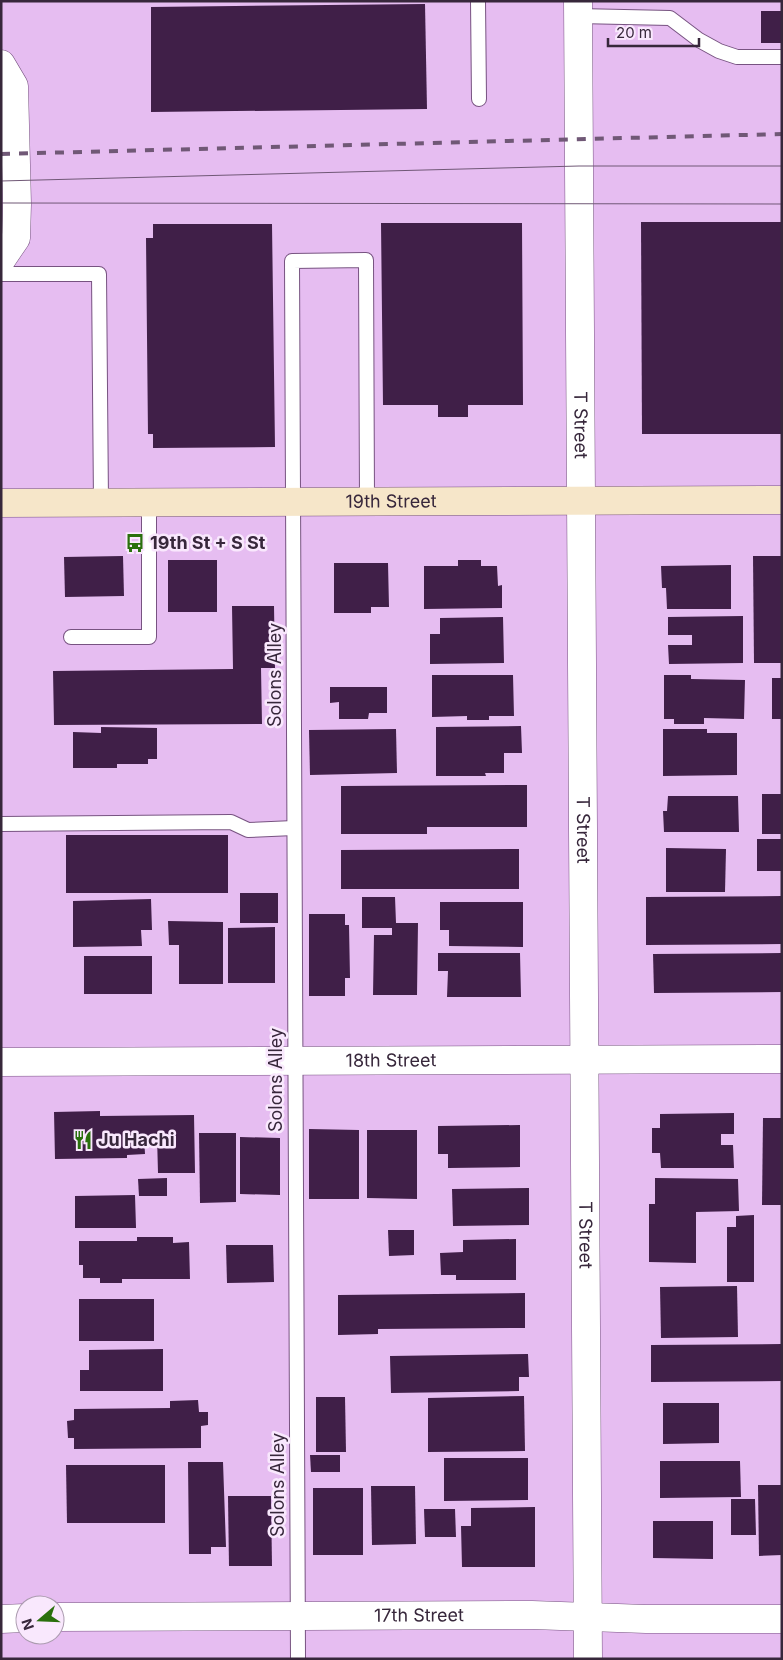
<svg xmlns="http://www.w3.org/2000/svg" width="783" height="1660" font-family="Inter,sans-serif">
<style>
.building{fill:#401f48}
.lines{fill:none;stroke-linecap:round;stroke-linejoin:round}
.service-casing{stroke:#775381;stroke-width:16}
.minor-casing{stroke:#775381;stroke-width:29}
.tertiary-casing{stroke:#775381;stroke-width:29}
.secondary-casing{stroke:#775381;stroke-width:29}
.service{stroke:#fff;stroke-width:14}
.minor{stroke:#fff;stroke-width:28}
.tertiary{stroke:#fff;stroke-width:28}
.secondary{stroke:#f6e6c9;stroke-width:28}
.tram{stroke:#705876;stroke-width:1}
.rail{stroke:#705876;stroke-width:4;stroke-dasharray:9 9;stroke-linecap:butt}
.labels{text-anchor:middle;stroke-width:5;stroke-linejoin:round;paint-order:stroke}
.street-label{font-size:18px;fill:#37273b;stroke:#f9e8fd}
.poi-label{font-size:18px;font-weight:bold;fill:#37273b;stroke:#f9e8fd;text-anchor:start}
</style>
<rect width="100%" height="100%" fill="#e6bdf1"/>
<g class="building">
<path d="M425,4L427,109L151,112V7Z"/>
<rect x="761" y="11" width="21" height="32"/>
<path d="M641,222H782V434H642Z"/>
<path d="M381,223H522L523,405H468V417H438V405H383Z"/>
<path d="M153,224H272L275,447L153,448V434H148L146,238H153Z"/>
<path d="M123,556L124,596L65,597L64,557Z"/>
<path d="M753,556H782V663H754Z"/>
<rect x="168" y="560" width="49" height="52"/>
<path d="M458,560H481V566H497L498,586L502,585V608L424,609V566H458Z"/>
<path d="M334,563H388L389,607H371V613H334Z"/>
<path d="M731,565V609H667L666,588H662L661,566Z"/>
<path d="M232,606H274L275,668H261L262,724L54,725L53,671L233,669Z"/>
<path d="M743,616V663L669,664L668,645H692V635H668V617Z"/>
<path d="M503,617L504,663L430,664V634H440V618Z"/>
<path d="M432,675H513L514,716H489V720H467V716L432,717Z"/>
<path d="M664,675H691V679L745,680L744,719L704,718V724H674V719H664Z"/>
<rect x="772" y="678" width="10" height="41"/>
<path d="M330,687H387V713H369L368,719H339V702L330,703Z"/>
<path d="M521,726L522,753H504V773H485L486,776H436V727Z"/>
<path d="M101,727L157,728V759H148V764H117V768H73V732L101,733Z"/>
<path d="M396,729L397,773L310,775L309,730Z"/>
<path d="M663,729H707V733H737V775L663,776Z"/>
<path d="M527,785V827H427V834H341V786Z"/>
<rect x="762" y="794" width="20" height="40"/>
<path d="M668,796H738L739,832H664L663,811H667Z"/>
<rect x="66" y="835" width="162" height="58"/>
<rect x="757" y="839" width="25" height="32"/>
<path d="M666,848L726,849L725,892H666Z"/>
<path d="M519,849V889H341V850Z"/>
<rect x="240" y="893" width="38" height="30"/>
<path d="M782,896V944L646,945V897Z"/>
<path d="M362,897H395L396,923H418L417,995H373L374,935H392V928H362Z"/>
<path d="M151,899L152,930H141L142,946L73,947V901Z"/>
<path d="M440,902H523V947L449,946V930H440Z"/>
<path d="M309,914H345V925H349L350,978H345V996H309Z"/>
<path d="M168,921L223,922V984H179V945H169Z"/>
<path d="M275,927V983H228V928Z"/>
<path d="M438,953H520L521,997H447L448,971H438Z"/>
<path d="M782,953V992L654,993L653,954Z"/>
<rect x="84" y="956" width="68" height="38"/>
<path d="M100,1111V1116L194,1115L195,1173H158L157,1136H144L145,1154L127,1155V1158L55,1159L54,1112Z"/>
<path d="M734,1113V1134H721V1145H733L734,1168H661L660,1153H652V1128H660V1114Z"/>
<path d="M763,1118H782V1205H762Z"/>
<path d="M520,1125V1167L448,1168V1154H438V1126Z"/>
<path d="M309,1129L359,1130V1199H309Z"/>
<path d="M367,1130H417V1199L367,1198Z"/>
<path d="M199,1133H236V1202L200,1203Z"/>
<path d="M240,1137L280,1138V1195L240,1194Z"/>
<path d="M167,1178V1196H139L138,1179Z"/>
<path d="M655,1178L738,1179L739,1211L696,1212V1263L649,1262V1204H655Z"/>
<path d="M529,1188V1225L453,1226L452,1189Z"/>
<path d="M135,1195L136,1228H75V1196Z"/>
<path d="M754,1215V1282H727V1227H736V1216Z"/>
<path d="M388,1230H414V1255L389,1256Z"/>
<path d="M137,1237H173V1243L189,1242L190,1279H122V1283H100V1278H83V1265H79V1241H137Z"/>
<path d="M516,1239V1280H456V1275H441L440,1253L463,1252V1240Z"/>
<path d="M226,1245H273L274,1282L227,1283Z"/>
<path d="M737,1286L738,1337L661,1338L660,1287Z"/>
<path d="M525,1293V1328L378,1329V1334L338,1335V1295Z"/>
<rect x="79" y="1299" width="75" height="42"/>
<path d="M782,1344V1381L651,1382V1345Z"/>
<path d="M163,1349V1391H80V1370H89V1350Z"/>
<path d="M528,1354L529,1377H519V1391L391,1393L390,1356Z"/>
<path d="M524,1396L525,1451L428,1452V1398Z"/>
<path d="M316,1397H345L346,1452H316Z"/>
<path d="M198,1400L199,1412H208V1425L201,1426V1448L74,1449V1438H68L67,1421L74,1420V1409L170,1408V1401Z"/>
<path d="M663,1403H719V1443L663,1444Z"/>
<path d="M310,1455H340V1472H311Z"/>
<path d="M444,1458H528V1500L444,1501Z"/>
<path d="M660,1461H740L741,1497L660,1498Z"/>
<path d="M188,1462H223L226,1547H211V1554H189Z"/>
<path d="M66,1465H165V1523H67Z"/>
<path d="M758,1485H782V1555L759,1556Z"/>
<path d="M371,1486H415L416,1544L372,1545Z"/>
<rect x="313" y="1488" width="50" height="67"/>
<path d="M228,1496H271L272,1566H229Z"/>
<path d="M731,1499H755L756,1535H731Z"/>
<path d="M535,1507V1567H462L461,1526H471V1508Z"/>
<path d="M424,1509H455L456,1537H425Z"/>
<path d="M653,1521H713V1559L653,1558Z"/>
</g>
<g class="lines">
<g class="service-casing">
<g id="service">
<path d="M478,1L479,99"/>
<path d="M578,16L670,18L699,40L719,51L737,57H782"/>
<path d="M1,274H99L101,503"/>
<path d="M71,637H149V502"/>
<path d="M1,824L231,822L248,830L294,828"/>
<path d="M298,1659L292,261L366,260L367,501"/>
</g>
</g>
<g class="minor-casing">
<g id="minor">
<path d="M1,64L14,86L17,204L16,238L1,260"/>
<path id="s1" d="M1,1062L782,1059"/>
<path id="s2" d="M55,1617L532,1615L646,1619H782"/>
<path d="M1,1619L25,1618"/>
</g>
</g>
<g class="tertiary-casing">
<g id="tertiary">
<path id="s3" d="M578,1L588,1659"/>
</g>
</g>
<g class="secondary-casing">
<g id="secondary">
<path id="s4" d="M1,503L782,500"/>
</g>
</g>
<use href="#service" class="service"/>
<use href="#minor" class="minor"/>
<use href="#tertiary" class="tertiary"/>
<use href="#secondary" class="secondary"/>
<g class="tram">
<path d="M1,181L579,166H782"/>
<path d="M1,203L782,204"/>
</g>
<path class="rail" d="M1,154L782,134"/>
</g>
<defs>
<g id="bus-bare" transform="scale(1.5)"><path d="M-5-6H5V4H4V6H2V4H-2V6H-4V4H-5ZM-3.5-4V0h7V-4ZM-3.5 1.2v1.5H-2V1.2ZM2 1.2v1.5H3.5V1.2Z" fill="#2a700d" stroke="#f9e8fd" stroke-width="2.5" paint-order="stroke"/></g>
<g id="restaurant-bare" transform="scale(1.5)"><path d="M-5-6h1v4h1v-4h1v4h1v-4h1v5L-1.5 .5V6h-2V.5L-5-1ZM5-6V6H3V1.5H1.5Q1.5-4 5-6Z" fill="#2a700d" stroke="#f9e8fd" stroke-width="2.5" paint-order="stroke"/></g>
</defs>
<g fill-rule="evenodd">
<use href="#bus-bare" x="135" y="543"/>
<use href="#restaurant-bare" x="83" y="1140"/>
</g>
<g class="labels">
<g class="street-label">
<text dy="6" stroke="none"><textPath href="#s3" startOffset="424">T Street</textPath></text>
<text dy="6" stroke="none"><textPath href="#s4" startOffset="390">19th Street</textPath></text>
<text transform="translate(275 675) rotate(-90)" y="6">Solons Alley</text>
<text dy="6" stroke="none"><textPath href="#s3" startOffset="829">T Street</textPath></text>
<text dy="6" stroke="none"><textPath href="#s1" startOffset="390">18th Street</textPath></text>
<text transform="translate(276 1080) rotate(-90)" y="6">Solons Alley</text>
<text dy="6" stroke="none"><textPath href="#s3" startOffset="1234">T Street</textPath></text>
<text transform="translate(278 1485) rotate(-90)" y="6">Solons Alley</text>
<text dy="6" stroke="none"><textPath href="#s2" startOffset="364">17th Street</textPath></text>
</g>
<g class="poi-label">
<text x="150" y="549">19th St + S St</text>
<text x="98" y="1146">Ju Hachi</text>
</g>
</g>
<rect width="783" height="1660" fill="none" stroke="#37273b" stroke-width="5"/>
<g transform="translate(40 1620) rotate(251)"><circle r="24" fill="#f9e8fd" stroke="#ab9baf"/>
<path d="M0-4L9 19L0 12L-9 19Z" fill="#2a700d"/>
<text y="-8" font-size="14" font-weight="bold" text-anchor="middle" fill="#37273b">N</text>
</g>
<path d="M608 38v8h91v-8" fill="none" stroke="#37273b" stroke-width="2.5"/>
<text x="616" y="38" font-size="15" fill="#37273b" stroke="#f9e8fd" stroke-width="4" paint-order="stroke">20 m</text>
</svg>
